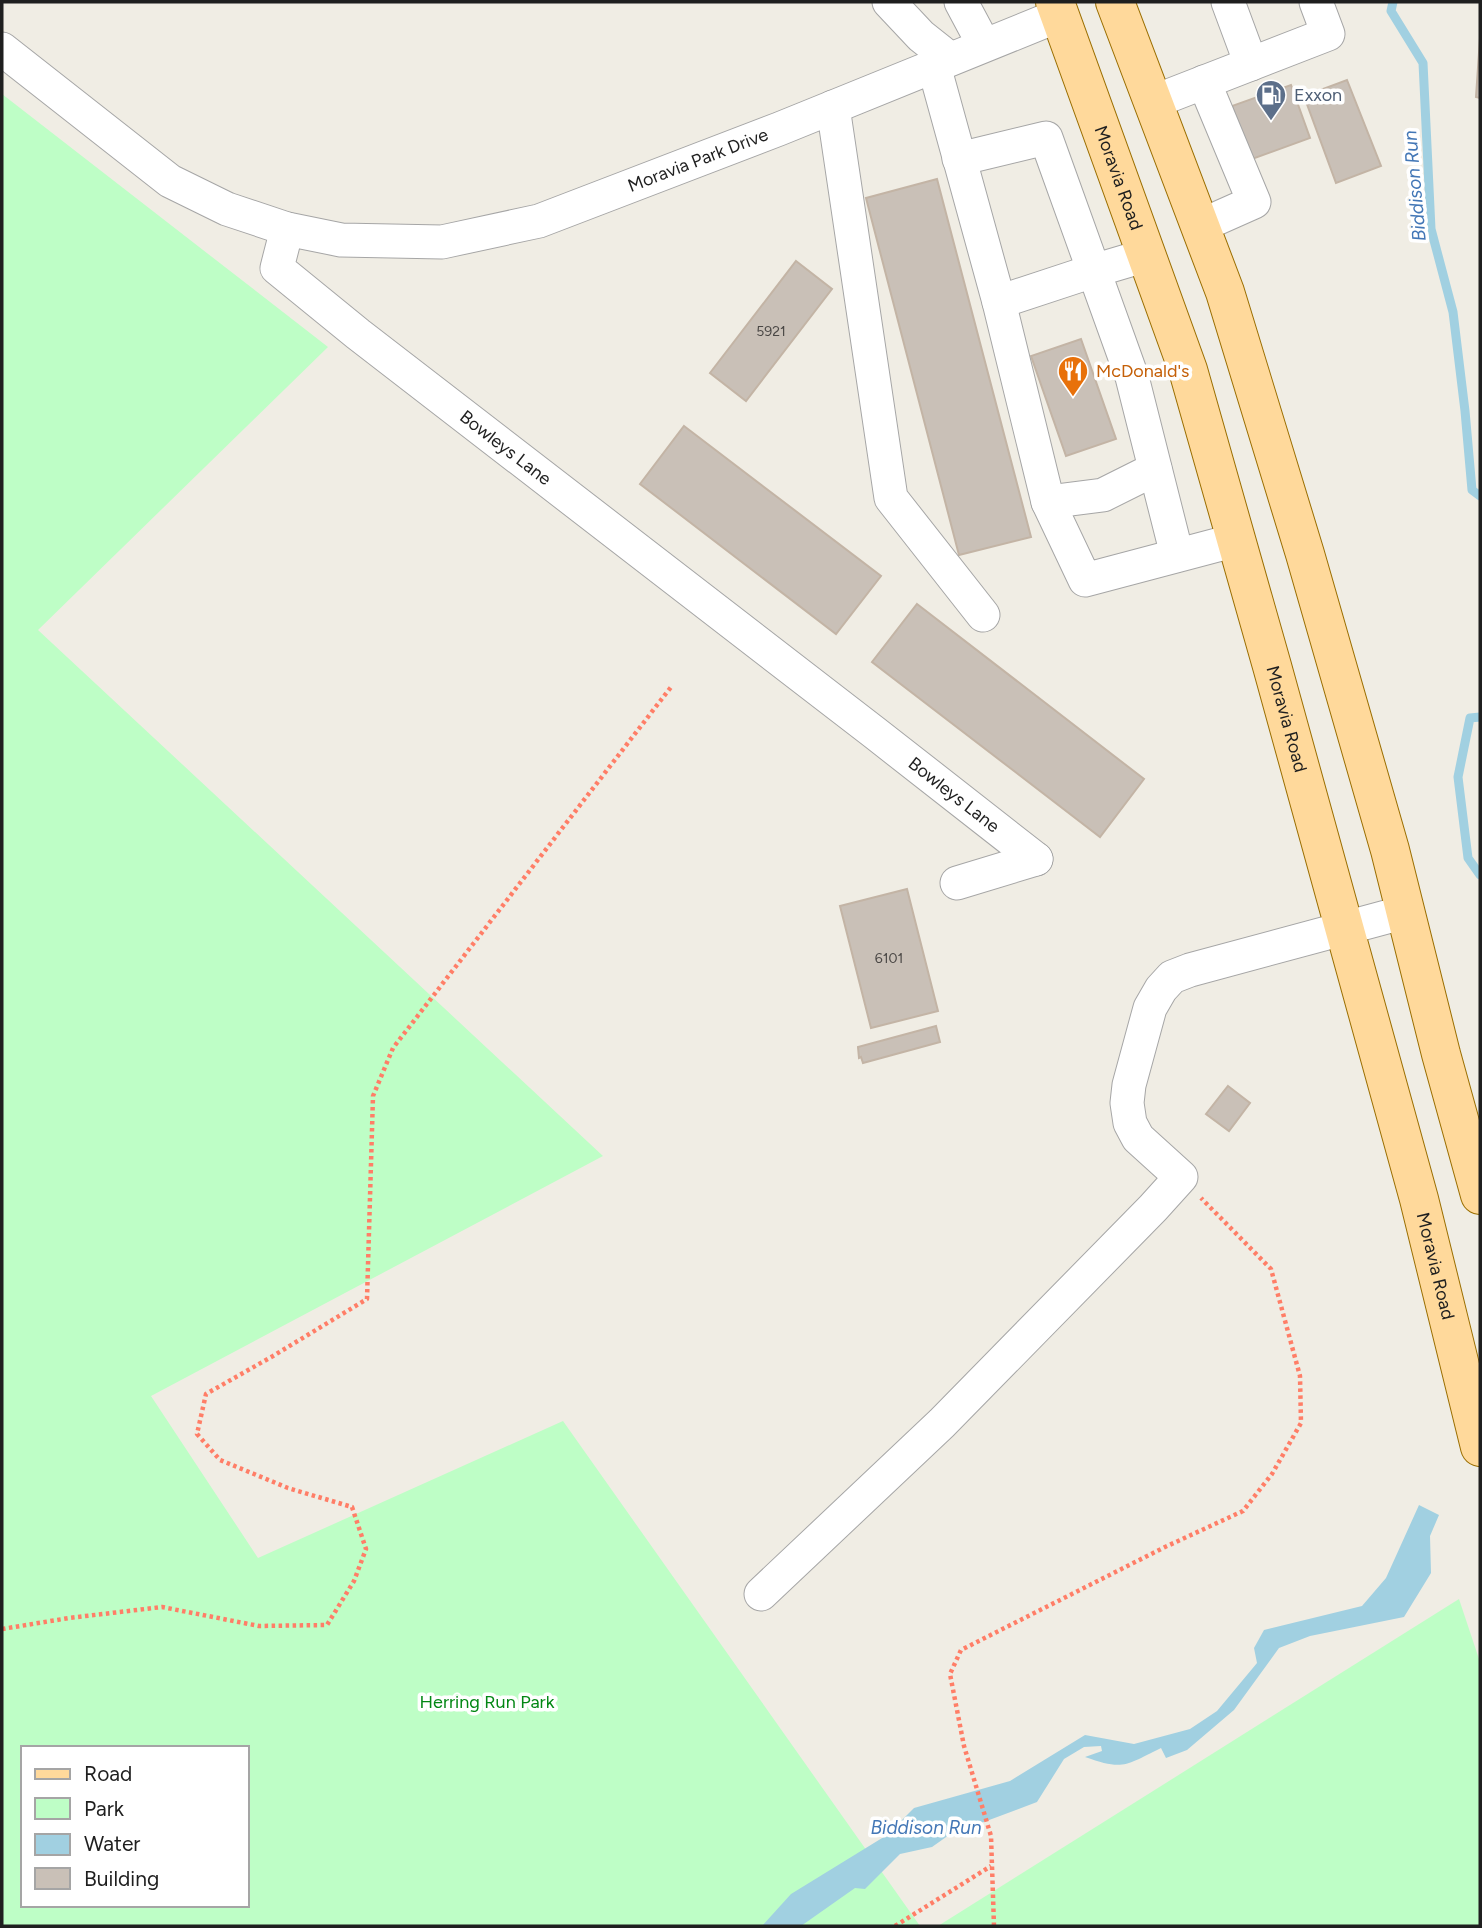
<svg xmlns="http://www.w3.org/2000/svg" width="1482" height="1928" font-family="Figtree,sans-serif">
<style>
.park{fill:#befec6;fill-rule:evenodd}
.water{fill:#a1d0e1}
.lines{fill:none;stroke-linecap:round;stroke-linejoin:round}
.stream{stroke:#a1d0e1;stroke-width:9}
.building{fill:#c9c0b7;stroke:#c3b4a5;stroke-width:2}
.minor-casing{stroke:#a6a6a6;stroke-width:35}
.major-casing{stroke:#9a6e00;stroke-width:40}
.path{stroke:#ff7e67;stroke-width:4.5;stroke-dasharray:3.5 3.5;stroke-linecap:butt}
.minor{stroke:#fff;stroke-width:33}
.major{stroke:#ffd99b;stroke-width:38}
.labels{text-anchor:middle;stroke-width:7;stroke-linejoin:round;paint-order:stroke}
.number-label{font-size:14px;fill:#4a4745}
.service-label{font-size:18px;fill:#4e5e75;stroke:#fff;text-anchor:start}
.street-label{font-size:18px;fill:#1f1f1f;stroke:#fff}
.food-label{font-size:18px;fill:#c56008;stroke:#fff;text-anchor:start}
.park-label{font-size:18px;fill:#038714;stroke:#fff}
.water-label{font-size:19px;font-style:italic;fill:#4377b6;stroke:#fff}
</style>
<rect width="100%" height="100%" fill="#f0ede4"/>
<g class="park">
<path d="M2,94L328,347L38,630L603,1156L151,1396L258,1558L563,1421L920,1926H2ZM23,1748H247V1905H23Z"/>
<path d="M1459,1599L1480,1662V1926H938Z"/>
</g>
<path class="water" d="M1419,1505L1439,1515L1430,1536L1431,1573L1404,1617L1310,1636L1279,1648L1234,1710L1187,1750L1166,1758L1161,1748C1126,1765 1124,1771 1085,1757L1102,1751L1101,1746L1084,1747L1064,1759L1037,1802L949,1835L932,1847L900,1854L865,1889L855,1888L801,1926H762L791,1894L887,1835L914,1808L1010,1781L1085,1735L1134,1744L1190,1729L1217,1711L1257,1663L1254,1648L1264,1630L1362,1606L1386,1578Z"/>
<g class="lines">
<g class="stream">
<path d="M1393,2L1391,11L1423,63L1431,229L1453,312L1465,411L1472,490L1480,496"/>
<path d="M1480,717L1470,718L1458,777L1468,858L1480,875"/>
</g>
</g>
<g class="building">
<path d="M1480,38V98L1476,97Z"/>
<path d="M1347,80L1381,166L1336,183L1304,96Z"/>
<path d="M1291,85L1310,138L1252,159L1232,106Z"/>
<path d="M937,179L1031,537L959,555L866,198Z"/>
<path d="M796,261L832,289L746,401L710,373Z"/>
<path d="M1081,339L1116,439L1066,456L1031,356Z"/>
<path d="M684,426L881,576L836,634L640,484Z"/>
<path d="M917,604L1144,779L1100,837L872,662Z"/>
<path d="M907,889L938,1011L871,1028L840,906Z"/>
<path d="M936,1026L940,1042L863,1063L861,1057L859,1058L858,1047Z"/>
<path d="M1228,1086L1250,1103L1229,1131L1206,1114Z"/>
</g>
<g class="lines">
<g class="minor-casing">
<g id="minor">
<path d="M889,2L921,36L950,59"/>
<path d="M961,2L984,45"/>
<path d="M1228,2L1251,64"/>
<path id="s1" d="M2,49L170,181L227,209L287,229L341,240L442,242L539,221L779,129L1060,15"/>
<path d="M934,66L999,302L1048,502L1085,580L1236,540"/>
<path d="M1153,102L1328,34L1316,2"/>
<path d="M833,107L891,498L983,615"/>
<path d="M959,159L1046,138L1132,377L1177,555"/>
<path d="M1200,226L1254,202L1204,82"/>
<path id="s2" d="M287,229L277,268L358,334L875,733L1036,859"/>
<path d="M999,302L1093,271L1147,255"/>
<path d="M1048,502L1103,495L1155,469"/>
<path d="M957,883L1036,859"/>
<path d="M761,1594L942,1423L1153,1208L1181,1177L1138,1138L1130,1123L1127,1103L1129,1085L1150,1008L1161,989L1172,977L1190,970L1405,912"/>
</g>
</g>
<g class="major-casing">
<g id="major">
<path id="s3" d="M1055,2L1188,370L1272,666L1419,1199L1480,1447"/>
<path d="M1115,2L1225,292L1305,554L1390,850L1441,1054L1480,1195"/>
</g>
</g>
<g class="path">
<path d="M2,1629L69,1618L162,1607L259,1626L327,1625L354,1581L366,1549L352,1507L288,1488L220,1460L197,1434L206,1394L273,1356L367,1299L373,1096L393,1048L671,687"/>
<path d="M895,1926L991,1866"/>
<path d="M994,1926L991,1836L964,1746L950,1674L961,1650L1165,1547L1243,1511L1272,1474L1301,1423L1300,1376L1271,1269L1201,1198"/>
</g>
<use href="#minor" class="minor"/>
<use href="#major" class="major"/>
</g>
<defs>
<g id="fuel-pin" transform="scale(1.575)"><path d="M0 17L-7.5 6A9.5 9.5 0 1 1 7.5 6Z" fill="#5c6f8a" stroke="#fff"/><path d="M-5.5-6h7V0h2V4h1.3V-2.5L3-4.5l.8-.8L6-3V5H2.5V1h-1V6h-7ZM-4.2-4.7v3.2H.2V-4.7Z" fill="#fff"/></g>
<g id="restaurant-pin" transform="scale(1.575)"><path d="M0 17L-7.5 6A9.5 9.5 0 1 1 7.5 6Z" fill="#e8710a" stroke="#fff"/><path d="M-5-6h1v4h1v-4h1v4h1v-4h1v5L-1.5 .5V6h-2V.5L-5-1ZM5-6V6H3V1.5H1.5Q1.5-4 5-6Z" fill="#fff"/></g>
</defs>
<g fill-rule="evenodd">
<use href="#fuel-pin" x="1271" y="95"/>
<use href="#restaurant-pin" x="1073" y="371"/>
</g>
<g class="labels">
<g class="number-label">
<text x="771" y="336">5921</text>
<text x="889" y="963">6101</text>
</g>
<g class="service-label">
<text x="1294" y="101">Exxon</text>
</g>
<g class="street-label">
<text dy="6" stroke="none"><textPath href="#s1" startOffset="766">Moravia Park Drive</textPath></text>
<text dy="6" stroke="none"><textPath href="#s3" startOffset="187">Moravia Road</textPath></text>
<text dy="6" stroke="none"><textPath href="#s2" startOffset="331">Bowleys Lane</textPath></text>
<text dy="6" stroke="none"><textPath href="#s3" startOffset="754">Moravia Road</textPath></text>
<text dy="6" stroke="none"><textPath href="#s2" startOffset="898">Bowleys Lane</textPath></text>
<text dy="6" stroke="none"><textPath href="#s3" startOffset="1321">Moravia Road</textPath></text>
</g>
<g class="food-label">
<text x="1096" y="377">McDonald's</text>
</g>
<g class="park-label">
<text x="487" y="1708">Herring Run Park</text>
</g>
<g class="water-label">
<text transform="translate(1414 186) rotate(-95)" y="7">Biddison Run</text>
<text x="926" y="1834">Biddison Run</text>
</g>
</g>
<rect width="1482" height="1928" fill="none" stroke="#1f1f1f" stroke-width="7"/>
<rect x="21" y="1746" width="228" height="161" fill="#ffffff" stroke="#a5a5a5" stroke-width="2"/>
<rect x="35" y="1769" width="35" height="10" fill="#ffd99b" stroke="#a5a5a5" stroke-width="2"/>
<text x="84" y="1781" font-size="21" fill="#1f1f1f">Road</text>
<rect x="35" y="1798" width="35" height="21" fill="#befec6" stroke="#a5a5a5" stroke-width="2"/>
<text x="84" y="1816" font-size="21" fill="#1f1f1f">Park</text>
<rect x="35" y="1834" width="35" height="21" fill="#a1d0e1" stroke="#a5a5a5" stroke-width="2"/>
<text x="84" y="1851" font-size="21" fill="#1f1f1f">Water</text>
<rect x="35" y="1868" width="35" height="21" fill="#c9c0b7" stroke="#a5a5a5" stroke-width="2"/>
<text x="84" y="1886" font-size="21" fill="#1f1f1f">Building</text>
</svg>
